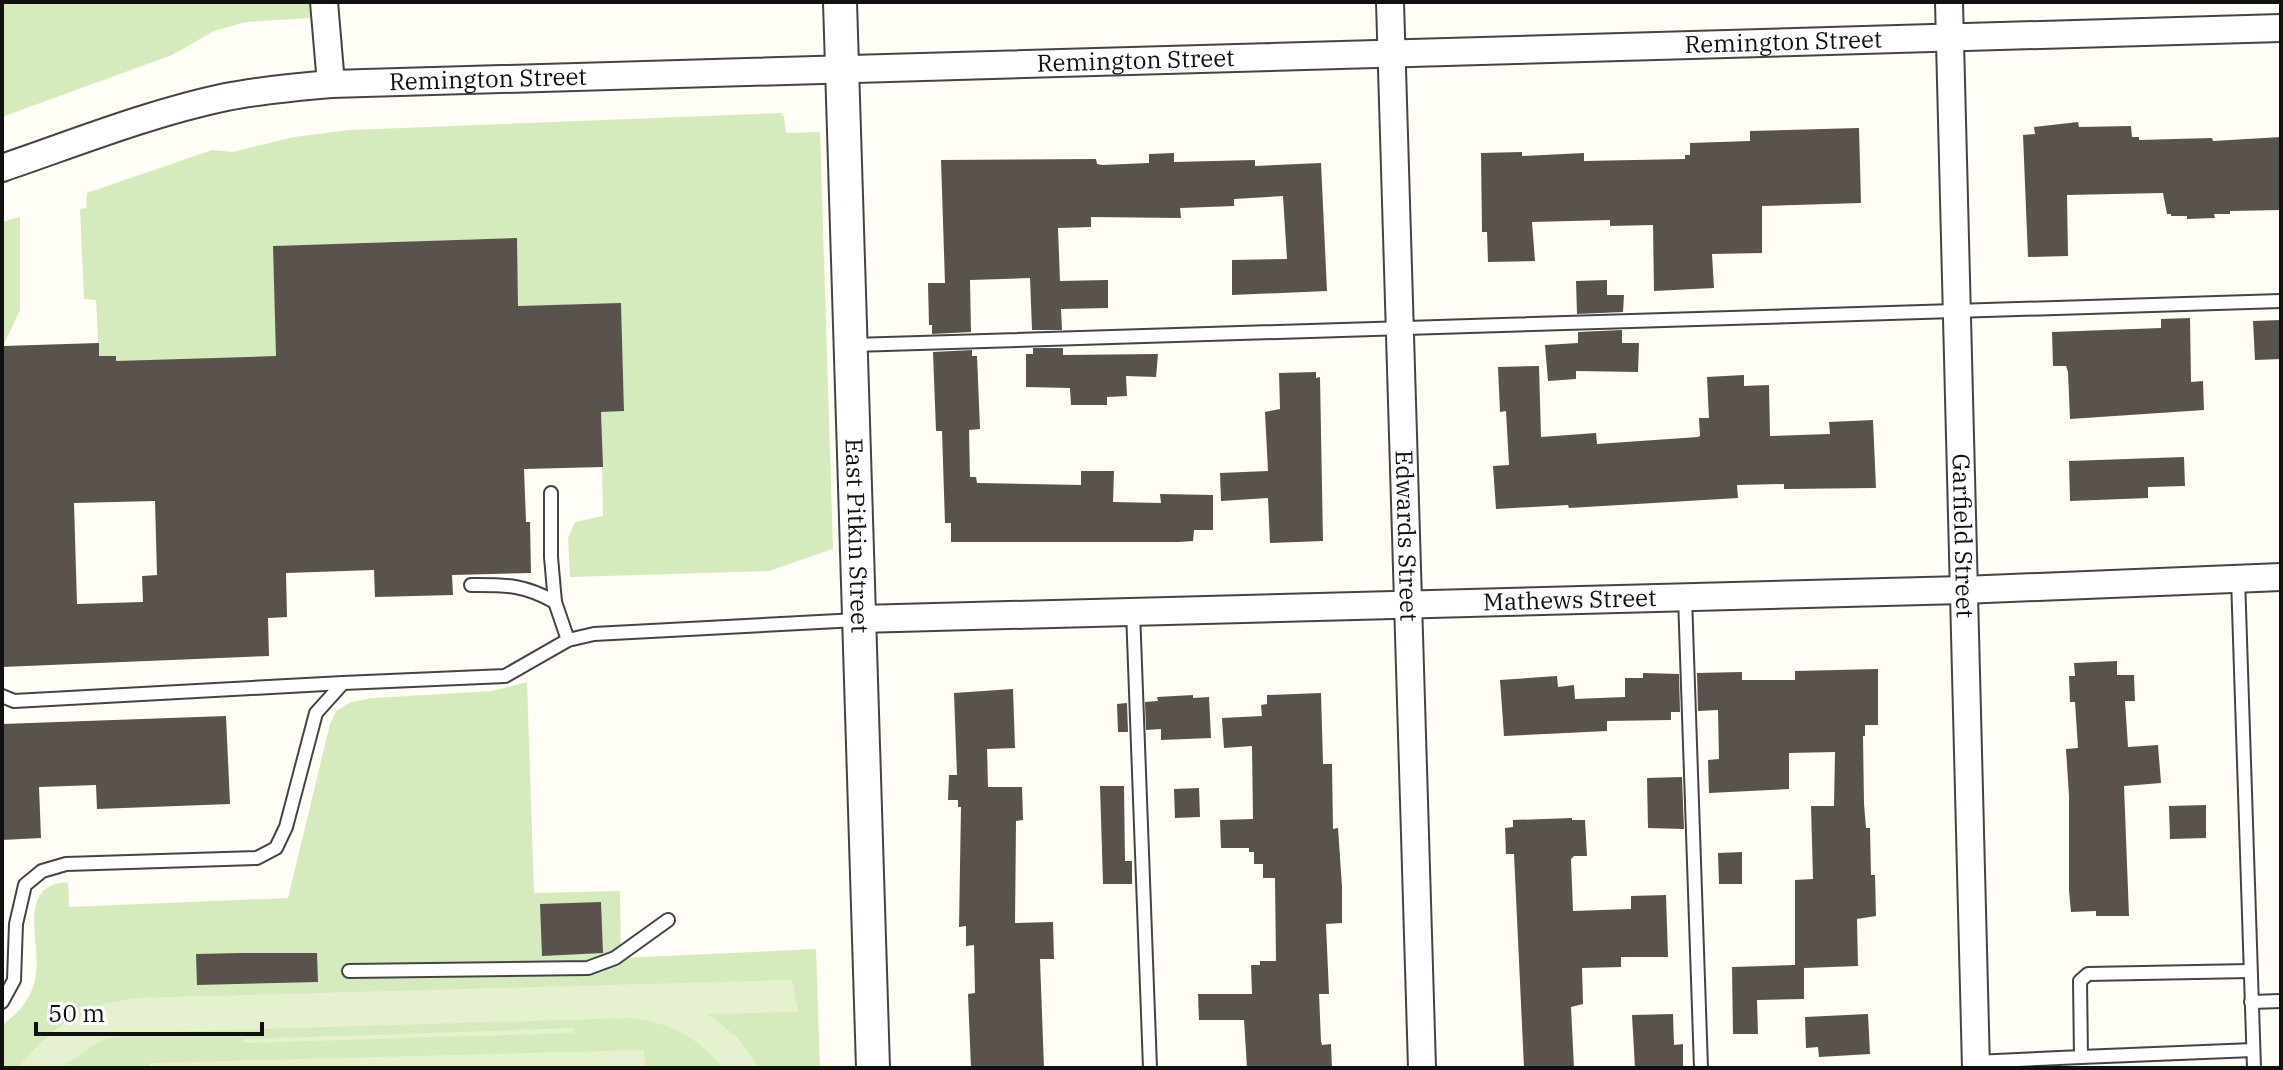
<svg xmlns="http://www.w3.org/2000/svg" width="2283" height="1070" font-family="'IBM Plex Serif',serif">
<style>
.green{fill:#d5ebbd}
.pitch{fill:#e6f2cf}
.building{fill:#5a524d;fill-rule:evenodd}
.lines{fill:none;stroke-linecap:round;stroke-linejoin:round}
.service-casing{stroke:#444;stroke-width:16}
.minor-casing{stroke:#444;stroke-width:30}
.tertiary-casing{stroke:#444;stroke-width:36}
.service{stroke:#fff;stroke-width:12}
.minor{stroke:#fff;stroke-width:26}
.tertiary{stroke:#fff;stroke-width:32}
.labels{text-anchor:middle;stroke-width:8;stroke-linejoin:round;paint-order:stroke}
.street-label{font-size:24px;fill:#111;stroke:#fff}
</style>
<rect width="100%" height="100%" fill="#fffdf5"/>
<g class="green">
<path d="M2,2H309L310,18L246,22L214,31L172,55L2,117Z"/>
<path d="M781,113L784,117L786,133L820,132L833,549L769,571L570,577L568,538L575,522L603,516L601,412L624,410L621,304L518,306L516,238L273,246L277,361H116V356H99L96,300L84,299L80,209L86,208L87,193L212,150L233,152L294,137L350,130Z"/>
<path d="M20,217V310L3,346L2,359V222Z"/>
<path d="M527,682L534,893L620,891L621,958L816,949L820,1068H2V1025C20,1012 33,997 36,974C41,942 16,884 68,882L69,907L288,898L330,724L336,711L351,702L373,698L492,691Z"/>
</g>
<g class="pitch">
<path d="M792,980L798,1012L708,1014L738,1038L759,1068H724C695,1037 672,1022 629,1018L134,1033L102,1040L60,1068H18C37,1043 67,1017 97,1006C109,1002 122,1001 134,998Z"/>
<path d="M574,1028V1033L244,1043V1039Z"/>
<path d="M644,1050L645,1068H150V1063Z"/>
</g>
<g class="building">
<path d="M2078,122L2079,127L2131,126L2132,137H2139V140L2212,138L2213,141L2281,137V210L2230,211V214H2214L2215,218L2187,219V216H2171V214H2167L2163,193L2067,195L2068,256L2028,257L2023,135L2035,134L2034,127Z"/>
<path d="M1859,128L1861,203L1762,206V253L1712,254L1714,288L1654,291L1653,225L1610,226V220L1532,222L1535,261L1488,262L1487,232H1482L1481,153L1522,152V156L1584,153V161L1685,159V155H1690V143L1750,141V131Z"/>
<path d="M1174,153V162L1255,160V166L1321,163L1327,291L1232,295V260L1287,259L1283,196L1234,199V206L1180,208L1181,218L1091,217V227L1058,228L1060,281L1108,280V308L1061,309L1062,330H1032L1030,278L970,280L971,332L932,334V325H929L928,283H945L941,160L1096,159L1097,164L1102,165L1149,163V154Z"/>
<path d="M517,238L518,306L621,303L624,411L601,412L603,467L524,469L526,522H530L531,573L452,575L453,595L375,597L374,570L286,573L287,617L268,618L269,656L2,667L3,346L99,343V356H116V361L276,356L273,246ZM155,501L157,575L142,576L143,602L77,604L74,503Z"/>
<path d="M1607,280V295H1624L1623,312L1577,314L1576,281Z"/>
<path d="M2190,318L2191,382L2203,381L2204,410L2070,419L2068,372L2066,366H2053L2052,332L2161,328V319Z"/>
<path d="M2281,320V359L2255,360L2253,321Z"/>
<path d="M1622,330V343H1639L1638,372L1576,371V379L1548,381L1545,345L1578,343V332Z"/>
<path d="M1033,348H1063V355L1158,354L1156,377L1126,376L1127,396L1107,397V405H1071L1070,388L1026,387V354H1033Z"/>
<path d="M972,350V356H977L980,429L969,430L970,477H976L977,483L1081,485V471H1114L1113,502L1161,503L1160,494L1213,495V530H1194L1193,541L1178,542H951V523H945L942,431H936L933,352Z"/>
<path d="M1539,366L1541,437L1596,433L1597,444L1698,437L1700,436L1699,418H1709L1707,377L1744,375V386L1769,385L1770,436L1830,434L1829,422L1873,420L1876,488L1784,489V484L1737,485L1738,498L1569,508L1568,505L1496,509L1493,466L1509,465L1506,411L1500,412L1498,367Z"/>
<path d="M1316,372V378L1320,377L1323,541L1270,543L1268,498L1221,501L1220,473L1268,471L1265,412L1280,409L1279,373Z"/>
<path d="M2184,457L2185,486L2148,487V498L2070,501L2069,461Z"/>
<path d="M2117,661V675H2134L2135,701H2125L2128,747L2158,745L2161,783L2124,786L2129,916H2096V911L2071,912L2069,891V796L2066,749L2078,748L2075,702H2070L2069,676H2075L2074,663Z"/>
<path d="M1878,669V725H1865V736H1863L1864,804L1866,828H1870L1871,875H1875L1876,916L1857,919L1858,966L1804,968V999L1757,1000L1758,1034H1733L1732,967L1795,965V880L1813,879L1811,806H1834L1835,752L1789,753V789L1709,793L1708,760L1719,759L1718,710L1698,711L1697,673L1742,672V680H1795V671Z"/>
<path d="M1643,673L1679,674L1680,712H1671V720L1607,721V731L1504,736L1500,680L1557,676L1558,687L1574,685L1575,699L1625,697V678H1643Z"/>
<path d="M1013,689L1015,748L987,749L988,787H1022L1023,820L1016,821L1015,923L1053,922L1054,959H1040L1044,1068H971L968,994L975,993L974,945L966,946V926L959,927L961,807H958V800H948L949,775H957L954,693Z"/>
<path d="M1321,693L1323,764H1332L1333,829L1338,828L1342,887V923L1326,924L1329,994H1319L1321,1041L1322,1045L1331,1044L1332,1068H1247L1244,1020H1199L1198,994H1252L1251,965H1260V961H1276L1275,878H1263V864H1254V852H1249V848H1221L1220,820L1253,819L1252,746L1224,748L1222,718L1262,716L1261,705L1267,704V695Z"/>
<path d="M1193,695V698L1209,697L1211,738L1161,740V729L1146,730L1145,702L1158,701L1157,697Z"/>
<path d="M1127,703L1128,732H1118L1117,704Z"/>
<path d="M226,716L230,804L97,809L96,785L39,787L41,838L2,840V724Z"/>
<path d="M1682,777L1684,829L1648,828L1647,778Z"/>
<path d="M1100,786H1124L1125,861H1132V884H1103Z"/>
<path d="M1199,788L1200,817L1175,818L1174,789Z"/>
<path d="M2206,805V838L2170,839L2169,806Z"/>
<path d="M1572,818V820H1585L1587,856H1574L1571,859L1573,911L1631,909V896L1666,895L1668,957H1621V967L1582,968L1583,1004L1571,1007L1574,1068H1524L1514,854H1506L1505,828L1513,827V820Z"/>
<path d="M1742,852V884H1719L1718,853Z"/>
<path d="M601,902L603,953L542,956L540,904Z"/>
<path d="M241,953H317L318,982L197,985L196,954Z"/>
<path d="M1673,1014L1674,1045L1683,1044V1068H1635L1632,1015Z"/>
<path d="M1868,1014L1870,1054L1819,1057L1818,1047L1806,1048L1805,1017Z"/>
</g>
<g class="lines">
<g class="service-casing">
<g id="service">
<path d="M853,345L2281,301"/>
<path d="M551,493V557L555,602L568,640"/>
<path d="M2238,578L2254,1068"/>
<path d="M471,585C506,585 523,584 555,602"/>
<path d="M1685,597L1701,1068"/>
<path d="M1133,611L1150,1068"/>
<path d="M2,696L14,701L343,683"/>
<path d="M349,971L588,968L615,958L668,920"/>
<path d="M2,1002L14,980L16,924L25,885L42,871L66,864L257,858L276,848L286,827L316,713L343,683L505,676L568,640L594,634L857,620"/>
<path d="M2251,1002L2281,1001"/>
<path d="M2081,1057L2253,1050"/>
<path d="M1975,1062L2081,1057L2080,981L2088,974L2250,971"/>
</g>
</g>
<g class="minor-casing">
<g id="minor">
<path d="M324,2L331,84"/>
<path id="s1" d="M1390,2L1422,1068"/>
<path id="s2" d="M1949,2L1976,1068"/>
<path id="s3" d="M2,168C75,143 150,113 226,97C261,90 296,87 331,84L2281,28"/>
<path id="s4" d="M860,619L1963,590L2281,577"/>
</g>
</g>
<g class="tertiary-casing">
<g id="tertiary">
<path id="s5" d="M840,2L873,1068"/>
</g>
</g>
<use href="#service" class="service"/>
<use href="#minor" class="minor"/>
<use href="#tertiary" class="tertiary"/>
</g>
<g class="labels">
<g class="street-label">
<text dy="8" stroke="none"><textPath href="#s3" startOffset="1794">Remington Street</textPath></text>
<text dy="8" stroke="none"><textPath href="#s3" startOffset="1146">Remington Street</textPath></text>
<text dy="8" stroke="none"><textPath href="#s3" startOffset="498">Remington Street</textPath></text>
<text dy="8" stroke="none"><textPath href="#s5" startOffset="534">East Pitkin Street</textPath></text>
<text dy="8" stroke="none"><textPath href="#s1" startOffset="534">Edwards Street</textPath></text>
<text dy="8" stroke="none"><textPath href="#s2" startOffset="534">Garfield Street</textPath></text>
<text dy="8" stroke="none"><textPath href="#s4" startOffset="710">Mathews Street</textPath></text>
</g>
</g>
<rect width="2283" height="1070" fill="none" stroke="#111111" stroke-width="8"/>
<path d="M36 1022v12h226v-12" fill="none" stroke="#111111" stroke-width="4"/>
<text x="48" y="1022" font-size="24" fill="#111111" stroke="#ffffff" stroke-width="6" paint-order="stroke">50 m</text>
</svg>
